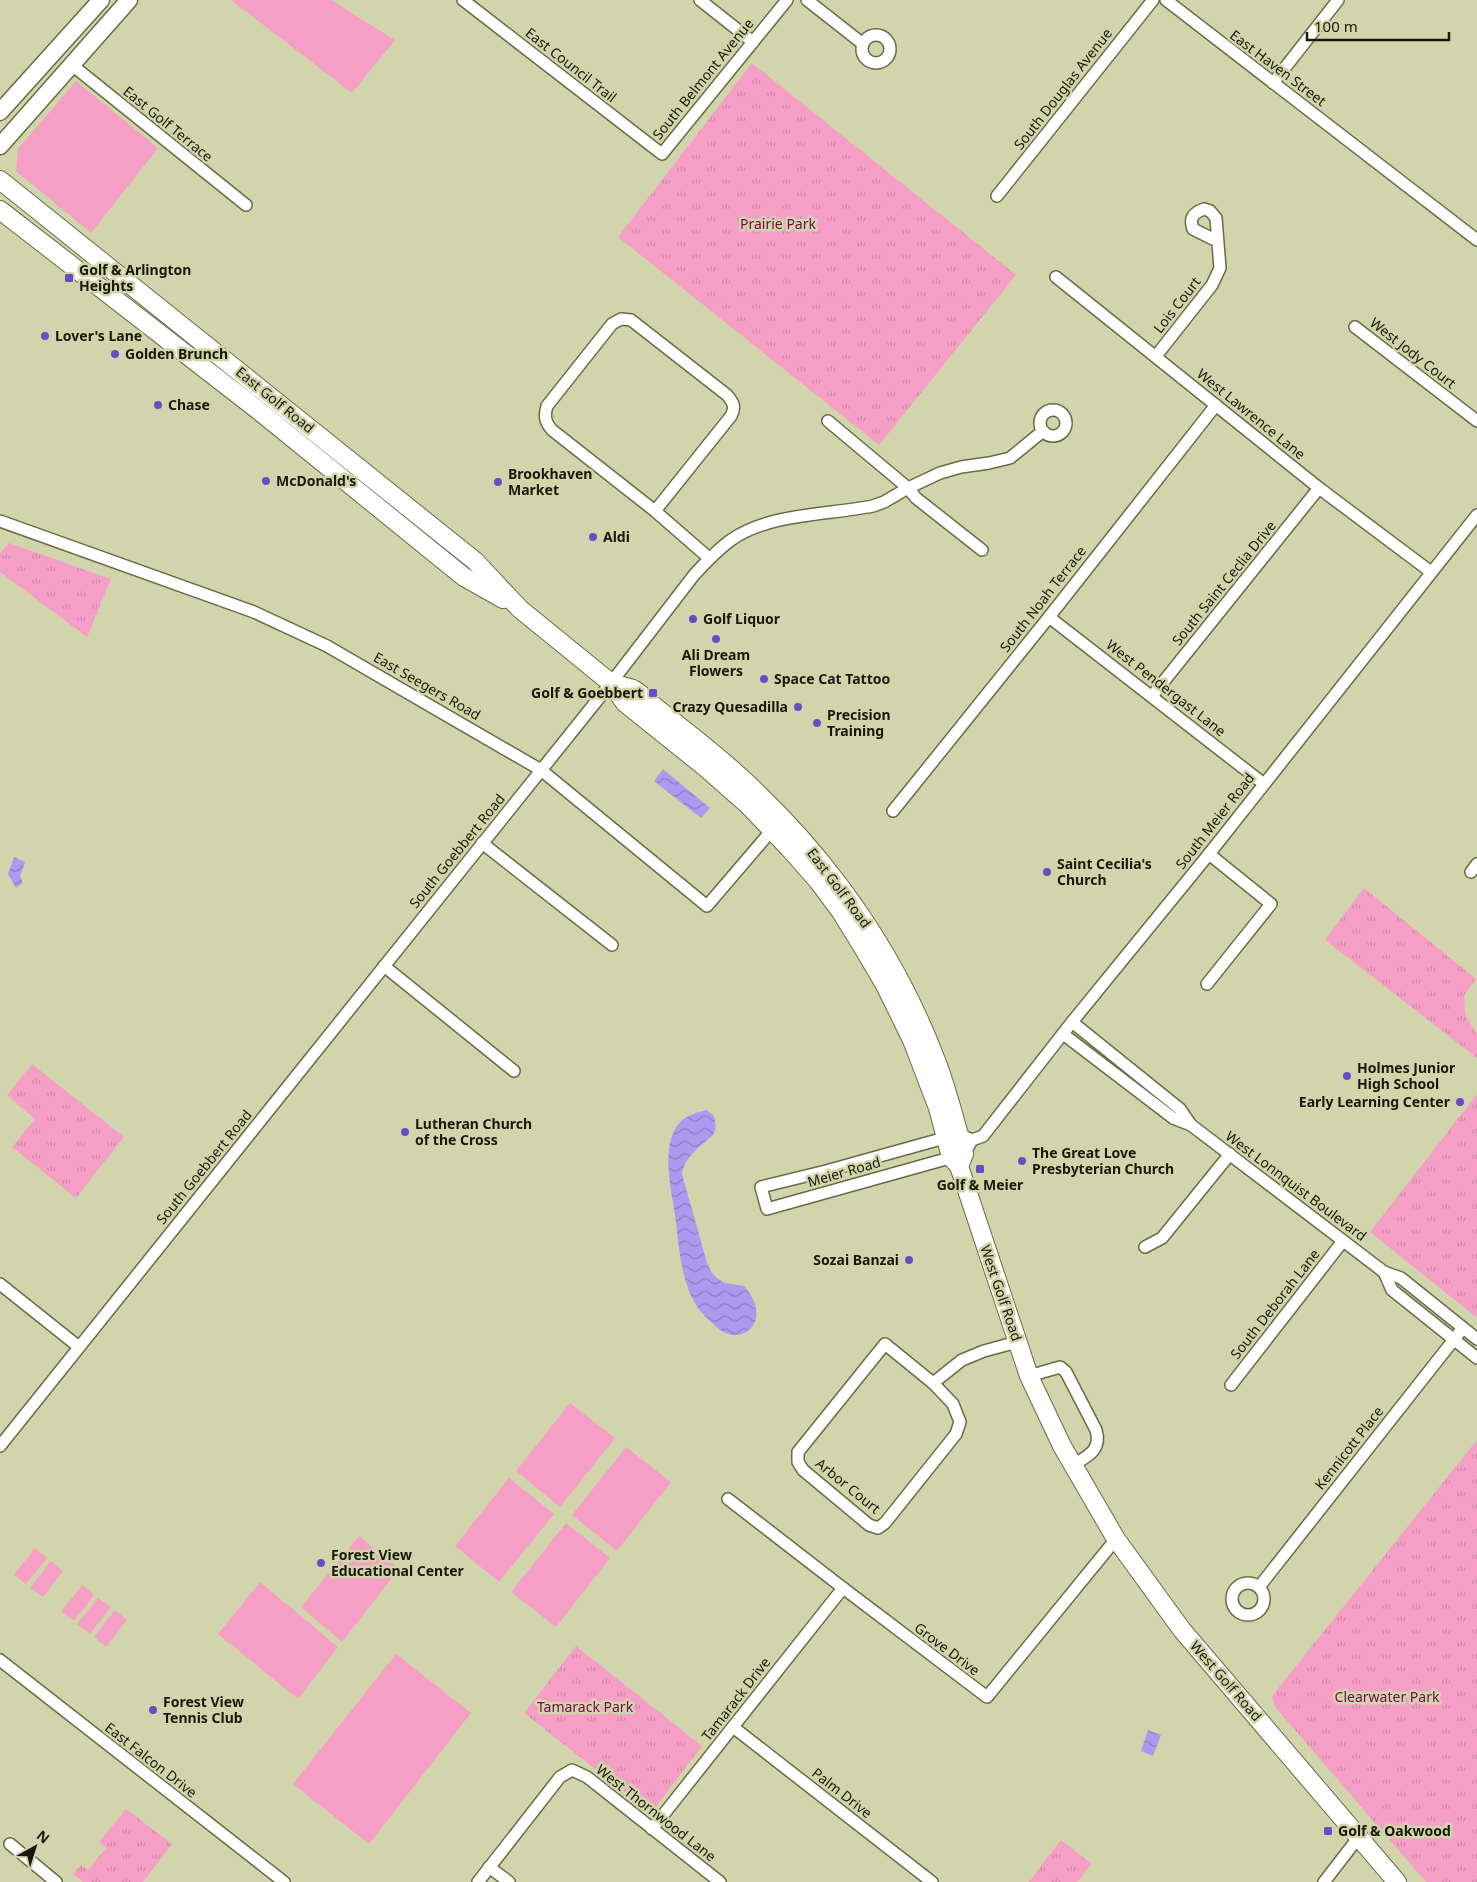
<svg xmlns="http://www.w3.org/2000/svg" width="1477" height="1882" font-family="'Noto Sans',sans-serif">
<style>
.grass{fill:#f69fc6}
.park{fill:url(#park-tufts)}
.water{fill:url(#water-waves)}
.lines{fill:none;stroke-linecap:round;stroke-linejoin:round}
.street-casing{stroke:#686b45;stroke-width:14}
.secondary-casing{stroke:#686b45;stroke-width:19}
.primary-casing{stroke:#686b45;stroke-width:20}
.street{stroke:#fff;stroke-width:11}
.secondary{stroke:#fff;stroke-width:16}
.primary{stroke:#fff;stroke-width:18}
.poi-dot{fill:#6c4ac3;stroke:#d2d5ac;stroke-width:2}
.labels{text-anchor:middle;stroke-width:5;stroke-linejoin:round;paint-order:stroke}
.street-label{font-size:14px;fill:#181909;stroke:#d2d5ac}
.park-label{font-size:14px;fill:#730948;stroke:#d2d5ac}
.poi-label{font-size:14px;font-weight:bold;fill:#181909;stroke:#d2d5ac;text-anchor:start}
</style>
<defs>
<pattern id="park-tufts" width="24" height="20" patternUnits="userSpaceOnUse" patternTransform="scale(1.25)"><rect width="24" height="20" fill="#f69fc6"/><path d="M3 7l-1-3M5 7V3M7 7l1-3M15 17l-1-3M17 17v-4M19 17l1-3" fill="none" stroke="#d288a9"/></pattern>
<pattern id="water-waves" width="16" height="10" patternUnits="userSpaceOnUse" patternTransform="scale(1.25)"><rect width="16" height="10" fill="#ab9bf0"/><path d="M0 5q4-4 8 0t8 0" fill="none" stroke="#8a7ec1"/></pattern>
</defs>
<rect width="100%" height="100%" fill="#d2d5ac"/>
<g class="grass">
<path d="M231,0H331L395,40L352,93Z"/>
<path d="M76,81L158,148L91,233L16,171L18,149Z"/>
<path d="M570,1403L615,1438L560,1507L516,1471Z"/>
<path d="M626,1447L671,1482L617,1551L572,1515Z"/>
<path d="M509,1478L554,1514L499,1582L455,1546Z"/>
<path d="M566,1523L610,1558L556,1627L511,1592Z"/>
<path d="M359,1536L399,1569L342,1642L301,1607Z"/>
<path d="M35,1548L47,1558L26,1584L14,1575Z"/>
<path d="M51,1561L63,1571L43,1597L30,1588Z"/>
<path d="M260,1582L338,1647L298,1699L218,1634Z"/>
<path d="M82,1585L94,1595L74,1621L61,1612Z"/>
<path d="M98,1598L111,1607L90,1634L77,1624Z"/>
<path d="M115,1610L127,1620L106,1647L94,1637Z"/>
<path d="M396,1654L471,1713L369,1844L293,1784Z"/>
</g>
<g class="park">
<path d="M752,63L1016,275L879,445L618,237Z"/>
<path d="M9,543L111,579L87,637L0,572V553Z"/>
<path d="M1364,888L1476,979L1464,996L1465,1014L1477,1035V1058L1325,940Z"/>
<path d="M32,1064L124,1137L76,1198L12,1147L35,1119L7,1095Z"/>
<path d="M1477,1094V1316L1476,1317L1370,1232Z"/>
<path d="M1477,1440V1882H1426L1275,1707L1272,1696Z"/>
<path d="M576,1646L702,1746L651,1813L524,1713Z"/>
<path d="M126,1809L172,1844L143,1882H83L73,1874L81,1865L88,1870L106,1848L99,1842Z"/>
<path d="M1061,1840L1092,1864L1077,1882H1029Z"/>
</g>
<g class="water">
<path d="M663,769L710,808L701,818L654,781Z"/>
<path d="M14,857L25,862L20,876L23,883L16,888L8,874Z"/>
<path d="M706,1110L713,1115C716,1122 717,1128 713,1135C700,1147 685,1156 682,1174L707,1263L712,1273L718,1279L725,1283L744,1286C749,1292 755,1300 756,1309C760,1331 736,1343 719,1329C712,1323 703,1315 698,1308C679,1280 679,1240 674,1208C670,1185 663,1152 675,1129C681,1117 694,1113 706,1110Z"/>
<path d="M1148,1730L1161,1735L1153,1756L1141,1751Z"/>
</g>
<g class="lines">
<g class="street-casing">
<g id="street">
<path d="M463,0L662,154L787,0"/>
<path d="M700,0L753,42"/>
<path d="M807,0L863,44"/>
<path d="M1166,0L1477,240"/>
<circle cx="876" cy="49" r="14"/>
<path d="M72,65L246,205"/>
<path d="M1273,83L1338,0"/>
<path d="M997,196L1153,0"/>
<path d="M1056,277L1319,488L1431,572"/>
<path d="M1355,327L1477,421"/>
<path d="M1156,356L1212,285L1220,268L1216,218L1210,211L1204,209C1193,213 1189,218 1193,229L1217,241"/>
<circle cx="1053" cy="423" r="13"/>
<path d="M828,421L908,488L916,498L982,550"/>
<path d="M655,511L731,416C736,407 733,402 727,395L631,320L621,319L612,324L547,406C544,416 545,422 552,430L655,511L709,558"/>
<path d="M0,521L254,612L327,646L541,770L707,906L772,830"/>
<path d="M1049,617L1264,784"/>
<path d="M1152,696L1319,488"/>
<path d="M893,811L1049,617L1216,405"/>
<path d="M482,843L612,945"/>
<path d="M1471,872L1477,864"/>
<path d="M384,966L514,1071"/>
<path d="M1207,984L1271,904L1209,854"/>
<path d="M1072,1022L1180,1109L1191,1125L1384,1272L1401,1278L1477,1339"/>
<path d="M1063,1034L1173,1118L1191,1125"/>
<path d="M972,1140L959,1134L826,1171L761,1187L767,1209L964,1154L972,1140L983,1136L1072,1022L1209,854L1477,515"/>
<path d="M1145,1247L1162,1238L1230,1154"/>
<path d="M1384,1272L1392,1290L1477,1358"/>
<path d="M0,1284L79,1347"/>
<path d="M885,1344L933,1383L953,1404L960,1422L956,1434L885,1523L878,1528L869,1525L803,1470L798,1462V1452Z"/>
<path d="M1029,1376L1060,1367L1066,1372L1096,1430C1102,1450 1088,1456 1073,1465"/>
<path d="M933,1383L962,1360L984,1351L1017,1342"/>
<path d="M1231,1385L1343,1241"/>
<path d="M0,1446L611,683L694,575C705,563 717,550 731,540C769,513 828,515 873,506L884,502L908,488L940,473L961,467L989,463L1010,458L1043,431"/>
<path d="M728,1499L843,1588L987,1697L1116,1539"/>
<circle cx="1248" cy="1599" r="16"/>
<path d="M1259,1587L1463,1328"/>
<path d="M0,1660L284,1882"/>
<path d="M733,1727L932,1882"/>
<path d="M652,1829L843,1588"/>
<path d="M10,1844L56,1882"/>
<path d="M489,1867L509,1882"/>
<path d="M478,1882L560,1777L572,1770L587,1777L720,1882"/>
<path d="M1324,1882L1358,1838"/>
</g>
</g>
<g class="secondary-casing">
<g id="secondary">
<path d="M0,112L101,0"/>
<path d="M0,146L129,0"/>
</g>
</g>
<g class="primary-casing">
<g id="primary">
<path d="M0,180L475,561L520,609L611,683L625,703L706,768L748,805L789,848L818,881L841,912L862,946L885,985L912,1040L938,1108L951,1157L959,1166L1029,1376L1062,1446L1116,1539L1182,1630L1397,1882"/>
<path d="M0,210L258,410L464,577L503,599"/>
<path d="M611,683C618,685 626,687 633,689C640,693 647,700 654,706C668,717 683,729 698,741C805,826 889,935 937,1063C948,1092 956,1124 964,1154L959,1166"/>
</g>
</g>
<use href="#street" class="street"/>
<use href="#secondary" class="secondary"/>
<use href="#primary" class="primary"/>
</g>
<g class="poi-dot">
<rect x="64" y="273" width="10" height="10" rx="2.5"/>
<circle cx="45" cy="336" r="5"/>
<circle cx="115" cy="354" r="5"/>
<circle cx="158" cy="405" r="5"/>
<circle cx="266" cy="481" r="5"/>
<circle cx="498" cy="482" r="5"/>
<circle cx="593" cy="537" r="5"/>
<circle cx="693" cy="619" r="5"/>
<circle cx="716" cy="639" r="5"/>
<circle cx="764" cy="679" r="5"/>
<rect x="648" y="688" width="10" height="10" rx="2.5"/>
<circle cx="798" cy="707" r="5"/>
<circle cx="817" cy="723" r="5"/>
<circle cx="1047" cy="872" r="5"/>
<circle cx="1347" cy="1076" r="5"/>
<circle cx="1460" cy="1102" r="5"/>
<circle cx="405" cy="1132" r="5"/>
<circle cx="1022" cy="1161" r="5"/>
<rect x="975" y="1164" width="10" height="10" rx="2.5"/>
<circle cx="909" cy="1260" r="5"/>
<circle cx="321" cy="1563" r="5"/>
<circle cx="153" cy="1710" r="5"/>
<rect x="1323" y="1826" width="10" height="10" rx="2.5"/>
</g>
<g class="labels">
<g class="street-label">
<text transform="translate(571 65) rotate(38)" y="5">East Council Trail</text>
<text transform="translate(1278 68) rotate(37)" y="5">East Haven Street</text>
<text transform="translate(703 79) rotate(-51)" y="5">South Belmont Avenue</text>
<text transform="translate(1063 89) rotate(-52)" y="5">South Douglas Avenue</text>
<text transform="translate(168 124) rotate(39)" y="5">East Golf Terrace</text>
<text transform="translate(1177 305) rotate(-52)" y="5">Lois Court</text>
<text transform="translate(1413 353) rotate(38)" y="5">West Jody Court</text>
<text transform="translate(275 400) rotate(39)" y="5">East Golf Road</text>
<text transform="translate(1251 414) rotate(39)" y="5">West Lawrence Lane</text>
<text transform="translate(1224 583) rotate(-51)" y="5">South Saint Ceclia Drive</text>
<text transform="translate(1043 599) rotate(-52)" y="5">South Noah Terrace</text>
<text transform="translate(427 686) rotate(30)" y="5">East Seegers Road</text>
<text transform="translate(1166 688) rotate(38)" y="5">West Pendergast Lane</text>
<text transform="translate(1215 821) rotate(-52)" y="5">South Meier Road</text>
<text transform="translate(457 851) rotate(-51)" y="5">South Goebbert Road</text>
<text transform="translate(839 888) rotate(53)" y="5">East Golf Road</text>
<text transform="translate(204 1167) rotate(-51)" y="5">South Goebbert Road</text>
<text transform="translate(844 1172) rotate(-16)" y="5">Meier Road</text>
<text transform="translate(1296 1186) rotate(37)" y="5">West Lonnquist Boulevard</text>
<text transform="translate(1001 1293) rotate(71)" y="5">West Golf Road</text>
<text transform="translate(1275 1304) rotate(-52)" y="5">South Deborah Lane</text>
<text transform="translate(1349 1448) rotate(-52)" y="5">Kennicott Place</text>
<text transform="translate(848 1486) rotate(39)" y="5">Arbor Court</text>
<text transform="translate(947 1649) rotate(37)" y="5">Grove Drive</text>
<text transform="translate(1226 1681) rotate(49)" y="5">West Golf Road</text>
<text transform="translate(736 1699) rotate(-52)" y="5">Tamarack Drive</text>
<text transform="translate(151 1760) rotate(38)" y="5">East Falcon Drive</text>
<text transform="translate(842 1793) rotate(38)" y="5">Palm Drive</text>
<text transform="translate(656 1813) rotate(38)" y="5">West Thornwood Lane</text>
</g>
<g class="park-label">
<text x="778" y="229">Prairie Park</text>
<text x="1387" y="1702">Clearwater Park</text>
<text x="585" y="1712">Tamarack Park</text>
</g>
<g class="poi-label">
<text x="79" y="275">Golf &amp; Arlington<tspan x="79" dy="16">Heights</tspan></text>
<text x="55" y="341">Lover's Lane</text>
<text x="125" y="359">Golden Brunch</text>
<text x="168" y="410">Chase</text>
<text x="508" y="479">Brookhaven<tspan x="508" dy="16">Market</tspan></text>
<text x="276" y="486">McDonald's</text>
<text x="603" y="542">Aldi</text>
<text x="703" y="624">Golf Liquor</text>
<text x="716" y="660" text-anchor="middle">Ali Dream<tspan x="716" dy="16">Flowers</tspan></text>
<text x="774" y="684">Space Cat Tattoo</text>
<text x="643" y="698" text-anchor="end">Golf &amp; Goebbert</text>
<text x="788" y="712" text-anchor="end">Crazy Quesadilla</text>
<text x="827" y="720">Precision<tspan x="827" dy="16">Training</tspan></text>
<text x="1057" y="869">Saint Cecilia's<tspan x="1057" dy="16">Church</tspan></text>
<text x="1357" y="1073">Holmes Junior<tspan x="1357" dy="16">High School</tspan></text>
<text x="1450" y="1107" text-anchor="end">Early Learning Center</text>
<text x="415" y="1129">Lutheran Church<tspan x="415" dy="16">of the Cross</tspan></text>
<text x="1032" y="1158">The Great Love<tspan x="1032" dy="16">Presbyterian Church</tspan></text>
<text x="980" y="1190" text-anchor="middle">Golf &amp; Meier</text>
<text x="899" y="1265" text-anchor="end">Sozai Banzai</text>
<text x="331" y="1560">Forest View<tspan x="331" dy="16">Educational Center</tspan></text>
<text x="163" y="1707">Forest View<tspan x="163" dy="16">Tennis Club</tspan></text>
<text x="1338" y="1836">Golf &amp; Oakwood</text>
</g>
</g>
<g transform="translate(35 1847) rotate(39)" stroke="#d2d5ac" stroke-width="4" paint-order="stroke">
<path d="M0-4L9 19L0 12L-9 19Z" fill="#181909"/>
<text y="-8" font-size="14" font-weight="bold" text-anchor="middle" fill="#181909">N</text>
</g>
<path d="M1307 32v8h142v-8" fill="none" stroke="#181909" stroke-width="2.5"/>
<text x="1314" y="32" font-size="15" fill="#181909" stroke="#d2d5ac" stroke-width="4" paint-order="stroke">100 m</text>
</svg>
